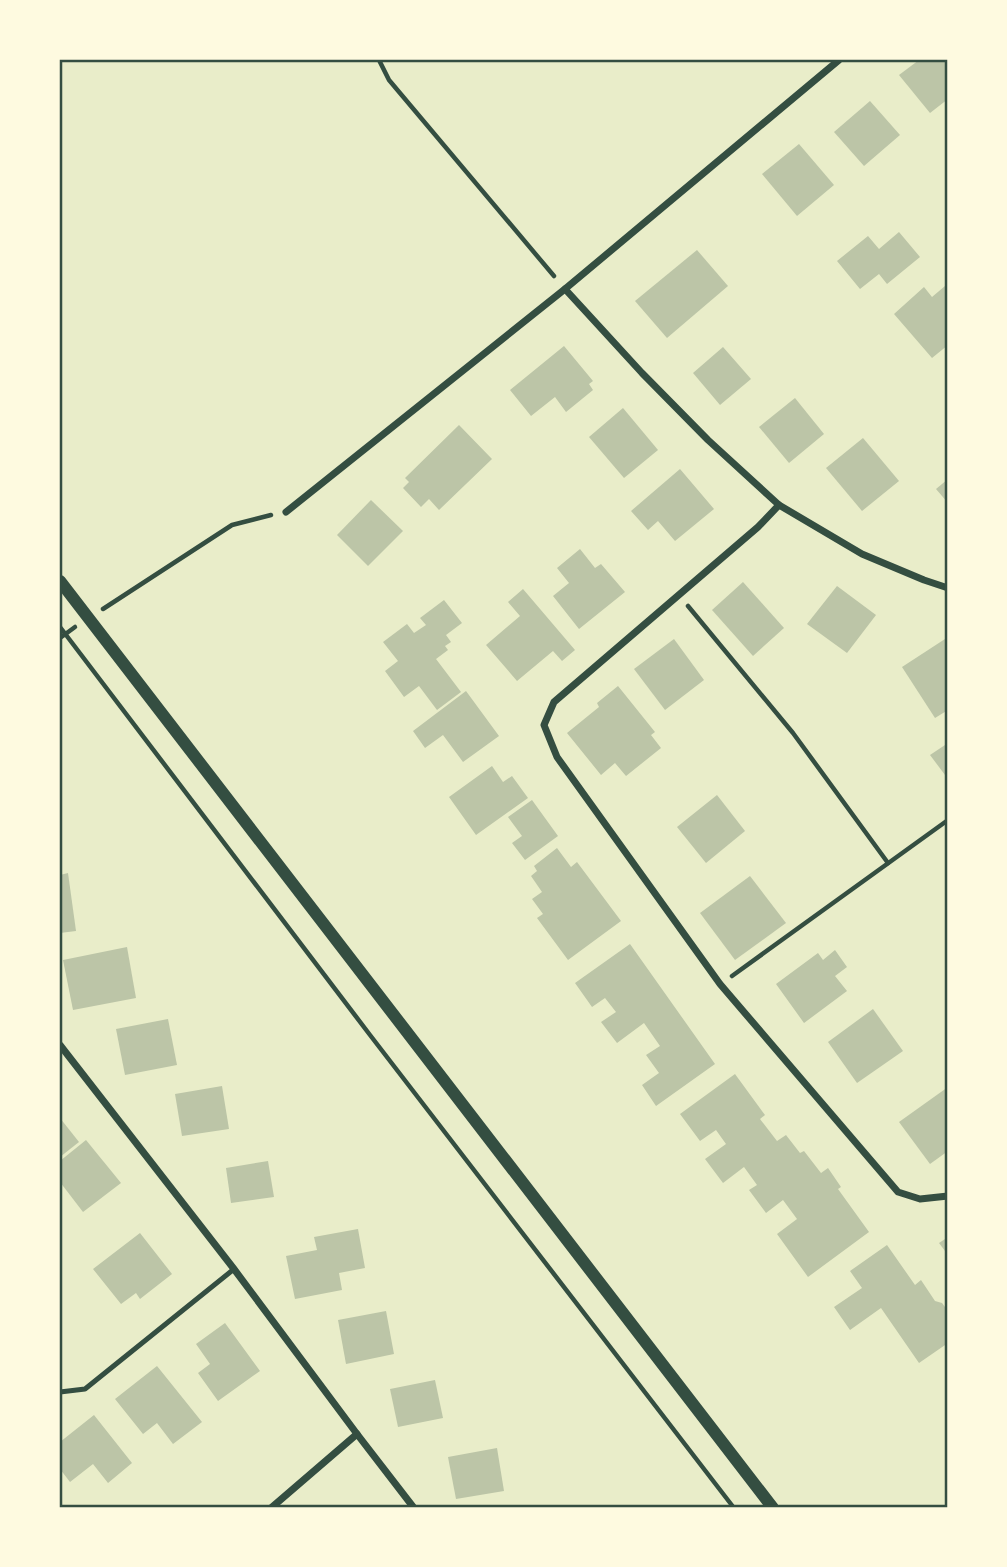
<svg xmlns="http://www.w3.org/2000/svg" width="1007" height="1567" font-family="Raleway,sans-serif">
<style>
.building{fill:#bcc5a7}
.lines{fill:none;stroke-linecap:round;stroke-linejoin:round}
.path{stroke:#344e41;stroke-width:4.5}
.service{stroke:#344e41;stroke-width:5}
.minor{stroke:#344e41;stroke-width:7}
.tertiary{stroke:#344e41;stroke-width:12}
.neatline{fill:none;stroke:#344e41;stroke-width:2.5}
</style>
<rect width="100%" height="100%" fill="#e9edc9"/>
<g class="building">
<path d="M919,60H948V99L930,113L899,75Z"/>
<path d="M870,101L900,135L864,166L834,132Z"/>
<path d="M799,144L834,185L797,216L762,174Z"/>
<path d="M899,232L920,257L887,284L879,274L860,289L837,261L868,236L879,249Z"/>
<path d="M697,250L728,286L667,338L635,301Z"/>
<path d="M945,286L948,288V345L932,358L894,314L924,287L932,297Z"/>
<path d="M564,346L593,381L589,384L593,390L566,412L555,397L531,416L510,390Z"/>
<path d="M723,347L751,379L720,405L693,373Z"/>
<path d="M795,398L824,434L789,463L759,427Z"/>
<path d="M623,408L658,450L624,478L589,437Z"/>
<path d="M459,425L492,459L439,510L429,499L421,507L403,488L409,482L405,478Z"/>
<path d="M863,438L899,481L862,511L826,468Z"/>
<path d="M680,469L714,509L675,541L658,521L648,530L631,511Z"/>
<path d="M948,479V503L936,489Z"/>
<path d="M371,500L403,531L368,566L337,535Z"/>
<path d="M580,549L595,568L601,564L625,592L579,629L553,596L569,583L557,568Z"/>
<path d="M743,582L784,628L753,656L712,610Z"/>
<path d="M837,586L876,615L847,653L807,624Z"/>
<path d="M523,589L575,650L562,661L553,651L517,681L486,645L520,616L508,602Z"/>
<path d="M444,600L462,623L446,635L451,642L445,646L448,650L436,659L461,692L437,710L419,686L404,697L385,671L398,661L383,642L407,624L414,633L426,625L420,618Z"/>
<path d="M674,639L704,680L665,710L634,669Z"/>
<path d="M945,639L948,643V710L935,718L902,667Z"/>
<path d="M618,686L655,732L651,735L661,748L626,776L615,763L601,775L567,733L599,707L597,703Z"/>
<path d="M466,691L499,736L463,762L443,735L425,748L413,731Z"/>
<path d="M948,743V779L930,755Z"/>
<path d="M492,766L503,782L512,776L528,798L476,835L449,797Z"/>
<path d="M717,795L745,831L706,863L677,827Z"/>
<path d="M532,800L558,836L525,860L512,843L522,836L508,817Z"/>
<path d="M557,848L571,867L577,862L621,921L568,960L537,918L543,914L532,899L542,892L531,876L537,871L534,866Z"/>
<path d="M68,873L76,931L60,933V875Z"/>
<path d="M750,876L786,923L735,960L700,913Z"/>
<path d="M630,944L715,1064L656,1106L642,1085L659,1073L646,1055L660,1046L644,1023L617,1043L601,1022L616,1012L605,998L592,1007L575,983Z"/>
<path d="M127,947L136,998L73,1010L63,960Z"/>
<path d="M835,950L847,967L835,976L847,991L804,1023L776,984L818,953L823,960Z"/>
<path d="M873,1009L903,1051L857,1083L828,1042Z"/>
<path d="M168,1019L177,1065L125,1075L116,1029Z"/>
<path d="M735,1074L765,1115L760,1119L777,1141L786,1135L800,1153L804,1151L821,1173L828,1168L841,1187L838,1189L869,1232L808,1277L777,1234L797,1219L783,1200L766,1213L749,1190L757,1185L744,1167L723,1183L705,1159L726,1144L716,1130L700,1141L680,1114Z"/>
<path d="M222,1086L229,1129L182,1136L175,1094Z"/>
<path d="M948,1087V1151L930,1164L899,1122Z"/>
<path d="M60,1118L79,1142L60,1157Z"/>
<path d="M86,1140L121,1183L83,1212L60,1182V1161Z"/>
<path d="M268,1161L274,1197L231,1203L226,1168Z"/>
<path d="M358,1229L365,1268L339,1273L342,1290L295,1299L286,1256L317,1250L314,1237Z"/>
<path d="M140,1233L172,1274L140,1299L136,1293L121,1304L93,1269Z"/>
<path d="M948,1237V1255L939,1243Z"/>
<path d="M887,1245L915,1285L921,1280L935,1301L942,1303L948,1311V1343L919,1363L881,1308L850,1330L834,1307L862,1288L850,1271Z"/>
<path d="M386,1311L394,1354L346,1364L338,1320Z"/>
<path d="M225,1323L260,1371L218,1401L198,1373L210,1364L196,1344Z"/>
<path d="M157,1366L202,1422L173,1444L157,1423L143,1434L115,1399Z"/>
<path d="M435,1380L443,1418L398,1427L390,1389Z"/>
<path d="M94,1415L132,1463L108,1483L93,1464L70,1482L60,1469V1442Z"/>
<path d="M497,1448L504,1491L456,1499L448,1457Z"/>
</g>
<g class="lines">
<g class="path">
<path d="M379,60L389,80L554,276"/>
<path d="M688,606L793,733L888,863"/>
<path d="M103,609L232,525L271,515"/>
<path d="M60,627L370,1035L734,1508"/>
<path d="M60,638L75,627"/>
<path d="M732,976L948,820"/>
</g>
<path class="service" d="M60,1392L85,1389L234,1269"/>
<g class="minor">
<path d="M565,289L642,373L708,440L779,505L862,554L924,580L948,588"/>
<path d="M779,505L758,527L554,702L544,725L557,757L720,984L898,1192L920,1199L948,1196"/>
<path d="M286,512L565,289L839,60"/>
<path d="M60,1045L234,1269L357,1434L414,1508"/>
<path d="M271,1508L357,1434"/>
</g>
<path class="tertiary" d="M60,581L773,1508"/>
</g>
<rect width="1007" height="1567" fill="none" stroke="#fefae0" stroke-width="122"/>
<rect x="61" y="61" width="885" height="1445" class="neatline"/>
</svg>
